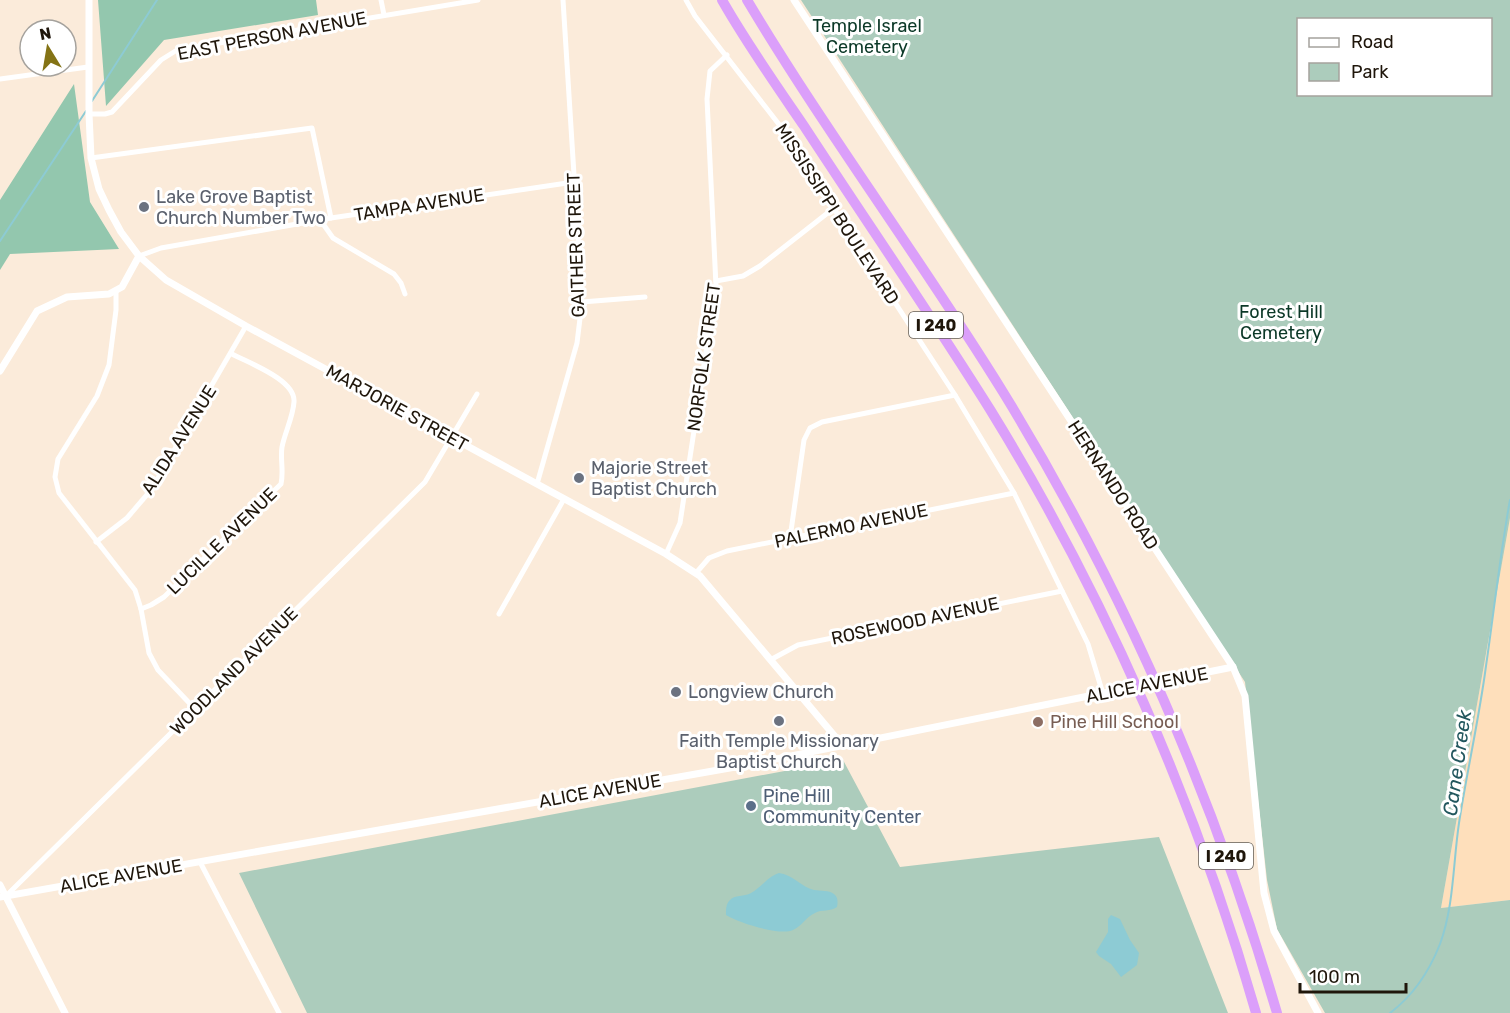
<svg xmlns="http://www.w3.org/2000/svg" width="1510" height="1013" font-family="Rubik,sans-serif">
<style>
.built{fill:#fedfbb}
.green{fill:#acccbc;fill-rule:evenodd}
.forest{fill:#93c7ae}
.water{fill:#8dcbd4}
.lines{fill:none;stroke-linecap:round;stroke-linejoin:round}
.stream{stroke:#8dcbd4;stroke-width:2}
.minor{stroke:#fff;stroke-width:5}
.tertiary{stroke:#fff;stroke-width:7}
.motorway{stroke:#db9ffa;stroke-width:10}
.worship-dot{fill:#6b7280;stroke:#fff;stroke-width:2}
.education-dot{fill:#8d6e63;stroke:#fff;stroke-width:2}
.service-dot{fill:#5c6f8a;stroke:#fff;stroke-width:2}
.labels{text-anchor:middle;stroke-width:6;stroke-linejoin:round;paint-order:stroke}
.shield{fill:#fff;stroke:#625c54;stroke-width:1.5}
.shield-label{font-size:16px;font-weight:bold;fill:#1f160b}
.park-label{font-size:18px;fill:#0b3827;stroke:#fff}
.street-label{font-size:18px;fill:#1f160b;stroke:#fff}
.worship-label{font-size:18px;fill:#5b616d;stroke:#fff;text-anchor:start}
.education-label{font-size:18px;fill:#785e54;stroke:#fff;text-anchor:start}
.service-label{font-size:18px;fill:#4e5e75;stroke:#fff;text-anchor:start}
.water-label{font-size:20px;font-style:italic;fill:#22575e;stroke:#fff}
</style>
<rect width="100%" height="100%" fill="#fbebda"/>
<path class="built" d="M1510,518V900L1441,908Z"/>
<g class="green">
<path d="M801,0H1510V518L1441,908L1510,900V1013H1325L1277,929L1267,880L1245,682ZM1298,20H1490V94H1298Z"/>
<path d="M843,760L900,867L1159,837L1228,1013H307L239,873Z"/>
</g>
<g class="forest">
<path d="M98,0H316L318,15L164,40L106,106Z"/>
<path d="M74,84L90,202L119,249L10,254L0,270V200Z"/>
</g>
<g class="water">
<path d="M779,873C792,874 801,887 814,890C821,891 829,890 834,894C838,897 838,902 837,907C830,912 822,909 815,913C806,917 802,926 793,930C780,936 739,923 726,915C726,909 726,905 729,901C735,894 744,897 751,893C762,887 767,877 779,873Z"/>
<path d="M1111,915L1120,919L1130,940L1139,953L1137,965L1121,977L1111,964L1099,956L1096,952L1108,932V919Z"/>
</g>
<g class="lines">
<g class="stream">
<path d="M92,101L157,0"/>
<path d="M0,241L86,111"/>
<path d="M1390,1013C1414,995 1429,972 1440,944C1454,906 1453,863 1459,823C1467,771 1479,719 1486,666C1494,611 1500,555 1510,500"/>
</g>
<g class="minor">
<path d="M381,0L384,15"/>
<path d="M686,0L695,16L781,127L955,395L1014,493L1088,644L1103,694"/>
<path d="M0,79L88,67"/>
<path d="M89,114H105L112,112L161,60L177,50L478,0"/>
<path d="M91,158L312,128L331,218"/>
<path d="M321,221L333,238L394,274L401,283L405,294"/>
<path d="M139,256L161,248L331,218L574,182"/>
<path d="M716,281L743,276L760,266L834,208"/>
<path d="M116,290V310L109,365L97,396L58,459L55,477L59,493L135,590L141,609L149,653L158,670L195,709"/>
<path d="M582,302L645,297"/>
<path d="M537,484L577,343L582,302L563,0"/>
<path d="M790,538L804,440L810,428L822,422L955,395"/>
<path d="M96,542L127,518L151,490L246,326"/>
<path d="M666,554L680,523L716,286L707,99L710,71L727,55"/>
<path d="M696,573L709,558L727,551L1014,493"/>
<path d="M141,609L151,605L164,597L281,484C284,471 280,459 282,447C285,432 293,417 294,402C296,380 249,363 232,354"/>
<path d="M499,614L564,499"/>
<path d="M772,659L798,645L1062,591"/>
<path d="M200,862L279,1013"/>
<path d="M7,895L425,482L477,394"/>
</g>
<g class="tertiary">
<path d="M89,0V114L91,158L99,189L109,210L121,232L139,256L166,280L246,326L666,554L700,576L843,746"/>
<path d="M794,0L1233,667L1245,696L1264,893L1274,931L1318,1013"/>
<path d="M0,371L37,311L67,297L109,294L122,287L139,256"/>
<path d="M0,885L65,1013"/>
<path d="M0,897L741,766L1233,667"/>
</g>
<g class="motorway">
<path d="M722,0C747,44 776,85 804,126C866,221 931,315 991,411C1105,596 1196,804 1256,1013"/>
<path d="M747,0C827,134 921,259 1003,392C1122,586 1213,794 1277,1013"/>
</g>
</g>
<g class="worship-dot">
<circle cx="144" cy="207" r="6"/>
<circle cx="579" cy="478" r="6"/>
<circle cx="676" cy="692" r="6"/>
<circle cx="779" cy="721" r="6"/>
</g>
<circle class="education-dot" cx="1038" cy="722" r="6"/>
<circle class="service-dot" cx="751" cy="806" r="6"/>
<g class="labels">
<g class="shield">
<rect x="909" y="312" width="54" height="26" rx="4.5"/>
<rect x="1199" y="843" width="54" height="26" rx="4.5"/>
</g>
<g class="shield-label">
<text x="936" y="331">I 240</text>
<text x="1226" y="862">I 240</text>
</g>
<g class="park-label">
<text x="867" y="32">Temple Israel<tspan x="867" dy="21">Cemetery</tspan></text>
<text x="1281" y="318">Forest Hill<tspan x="1281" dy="21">Cemetery</tspan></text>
</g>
<g class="street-label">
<text transform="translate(272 36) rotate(-11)" y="6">EAST PERSON AVENUE</text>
<text transform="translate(419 205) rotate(-9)" y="6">TAMPA AVENUE</text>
<text transform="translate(837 214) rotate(57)" y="6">MISSISSIPPI BOULEVARD</text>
<text transform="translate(576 245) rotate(-92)" y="6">GAITHER STREET</text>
<text transform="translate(704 357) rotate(-82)" y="6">NORFOLK STREET</text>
<text transform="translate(397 408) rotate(29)" y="6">MARJORIE STREET</text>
<text transform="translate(179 440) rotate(-58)" y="6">ALIDA AVENUE</text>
<text transform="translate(1113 485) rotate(57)" y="6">HERNANDO ROAD</text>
<text transform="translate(851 526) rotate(-12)" y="6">PALERMO AVENUE</text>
<text transform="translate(222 541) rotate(-44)" y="6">LUCILLE AVENUE</text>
<text transform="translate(915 621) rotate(-12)" y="6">ROSEWOOD AVENUE</text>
<text transform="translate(234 671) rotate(-45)" y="6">WOODLAND AVENUE</text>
<text transform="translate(1147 685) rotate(-11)" y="6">ALICE AVENUE</text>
<text transform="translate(600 791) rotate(-10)" y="6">ALICE AVENUE</text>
<text transform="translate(121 876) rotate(-10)" y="6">ALICE AVENUE</text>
</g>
<g class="worship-label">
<text x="156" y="203">Lake Grove Baptist<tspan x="156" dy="21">Church Number Two</tspan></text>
<text x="591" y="474">Majorie Street<tspan x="591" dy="21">Baptist Church</tspan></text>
<text x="688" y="698">Longview Church</text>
<text x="779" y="747" text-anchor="middle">Faith Temple Missionary<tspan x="779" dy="21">Baptist Church</tspan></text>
</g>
<g class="education-label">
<text x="1050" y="728">Pine Hill School</text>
</g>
<g class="service-label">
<text x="763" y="802">Pine Hill<tspan x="763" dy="21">Community Center</tspan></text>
</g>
<g class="water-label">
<text transform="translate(1457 763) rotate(-82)" y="7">Cane Creek</text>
</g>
</g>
<rect x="1297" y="18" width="195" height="78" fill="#ffffff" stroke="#a5a29d" stroke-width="1.5"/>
<rect x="1309" y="38" width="30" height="9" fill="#ffffff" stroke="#a5a29d" stroke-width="1.5"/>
<text x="1351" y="48" font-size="18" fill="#1f160b">Road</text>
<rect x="1309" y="63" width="30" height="18" fill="#acccbc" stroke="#a5a29d" stroke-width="1.5"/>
<text x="1351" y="78" font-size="18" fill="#1f160b">Park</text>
<g transform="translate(48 48) rotate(349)"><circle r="28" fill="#ffffff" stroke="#a5a29d" stroke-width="1.5"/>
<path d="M0-4.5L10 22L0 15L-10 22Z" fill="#847315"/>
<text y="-9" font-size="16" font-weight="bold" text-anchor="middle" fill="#1f160b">N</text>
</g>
<path d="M1300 983v9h106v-9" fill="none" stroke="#1f160b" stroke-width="3"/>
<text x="1309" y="983" font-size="18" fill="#1f160b" stroke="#ffffff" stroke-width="4.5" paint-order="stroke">100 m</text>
</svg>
